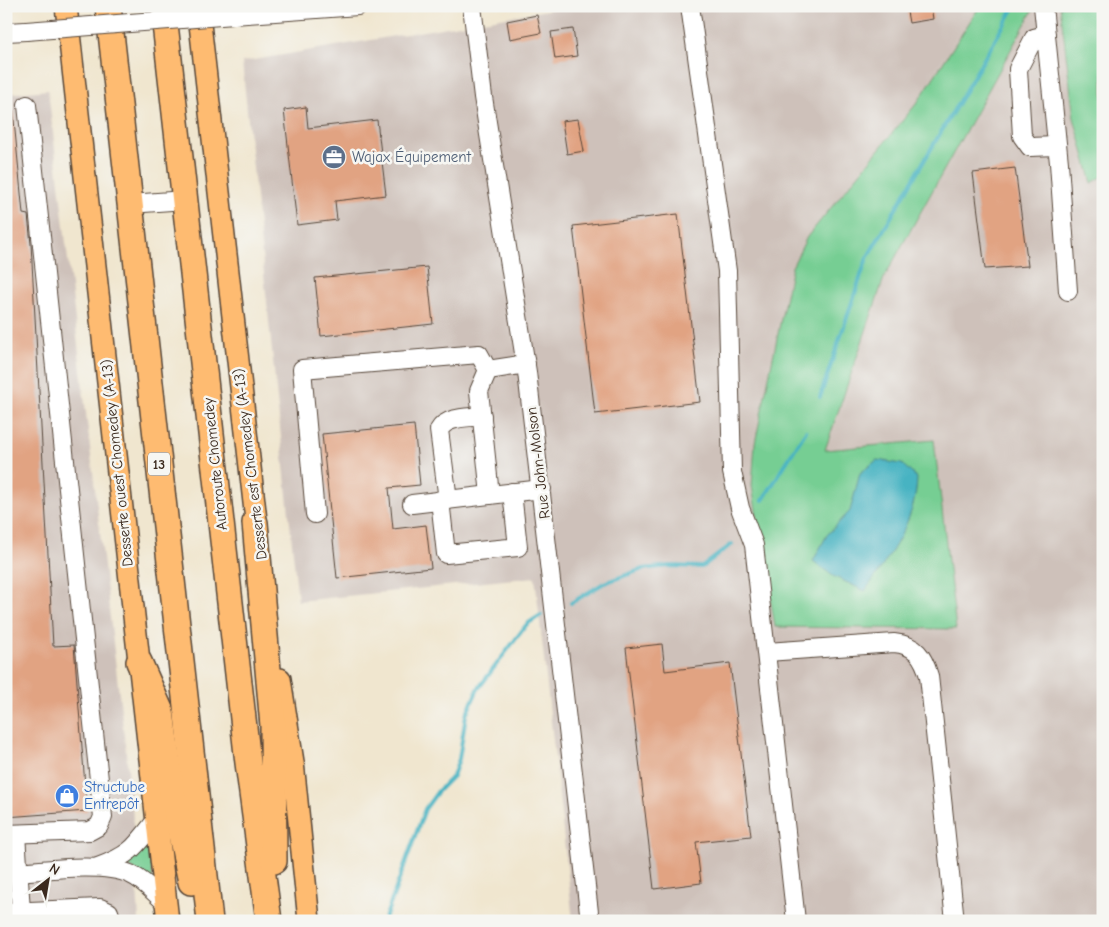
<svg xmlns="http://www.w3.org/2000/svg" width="1109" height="927" font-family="'Comic Neue',sans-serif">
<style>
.industrial{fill:#cec1ba}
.green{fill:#76ce93;stroke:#587c58}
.water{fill:#46b3c2;stroke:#406e70}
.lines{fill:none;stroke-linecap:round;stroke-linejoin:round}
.stream{stroke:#46b3c2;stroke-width:4}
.building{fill:#e1a382}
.minor-casing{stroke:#564639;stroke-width:20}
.major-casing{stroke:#564639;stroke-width:24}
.highway-casing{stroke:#564639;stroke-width:28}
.minor{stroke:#fff;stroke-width:18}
.major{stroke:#febb71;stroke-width:21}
.highway{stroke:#febb71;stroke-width:25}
.minor-bridge-casing{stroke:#564639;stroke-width:20;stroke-linecap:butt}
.minor-bridge{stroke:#fff;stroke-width:18}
.labels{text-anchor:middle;stroke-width:5;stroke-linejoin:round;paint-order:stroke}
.shield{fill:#f6f6f2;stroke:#73675e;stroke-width:1}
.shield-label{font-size:14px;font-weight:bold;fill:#3b2a1e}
.service-label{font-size:15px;fill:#4e5e75;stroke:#f6f6f2;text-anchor:start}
.street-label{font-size:15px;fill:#3b2a1e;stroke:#f6f6f2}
.shop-label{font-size:15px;fill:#366cbe;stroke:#f6f6f2;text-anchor:start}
</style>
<rect width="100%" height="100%" fill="#f6f6f2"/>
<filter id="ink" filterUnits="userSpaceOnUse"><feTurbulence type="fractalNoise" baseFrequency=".02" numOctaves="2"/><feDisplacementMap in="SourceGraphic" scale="10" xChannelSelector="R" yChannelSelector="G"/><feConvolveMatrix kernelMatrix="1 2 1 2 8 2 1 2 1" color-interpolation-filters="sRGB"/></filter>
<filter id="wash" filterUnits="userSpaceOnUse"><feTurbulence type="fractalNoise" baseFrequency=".0096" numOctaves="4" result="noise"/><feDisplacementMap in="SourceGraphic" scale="20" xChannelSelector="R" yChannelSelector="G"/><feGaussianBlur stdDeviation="1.12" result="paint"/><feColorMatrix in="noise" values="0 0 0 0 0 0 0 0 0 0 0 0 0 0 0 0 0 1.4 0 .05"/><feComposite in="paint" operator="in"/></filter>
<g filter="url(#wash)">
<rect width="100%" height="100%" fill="#f0e6cf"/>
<g class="industrial">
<path d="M571,6H1060L1074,118L1092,182L1103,176V921H573L535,577L298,601L242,62Z"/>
<path d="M48,90L132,804L139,921H6V94Z"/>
</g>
<g class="green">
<path d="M980,6H1034V8L884,278L825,450L934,440L956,629L775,627L752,486L755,443L792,267L807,237L917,103Z"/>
<path d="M1060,6H1103V176L1092,183L1074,118Z"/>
<path d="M146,843L149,844L153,882L126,864L136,856Z"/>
</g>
<path class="water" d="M877,460L902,464L917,478C916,521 889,557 865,591L833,576L813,561L827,535L850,511L860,473Z"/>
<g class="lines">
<g class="stream">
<path d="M820,397L867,258L1015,6"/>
<path d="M763,500L806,431"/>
<path d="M571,603L604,583L643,569L670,566L702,567L732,544"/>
<path d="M384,921L425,809L438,791L453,776L459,759L466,715L478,689L527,624L541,615"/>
</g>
</g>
<g id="blocks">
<g class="building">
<path d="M906,6H931L933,19L909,23Z"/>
<path d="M537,15L541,33L510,39L507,21Z"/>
<path d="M573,29L577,56L555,59L551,32Z"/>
<path d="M306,107L308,128L377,120L386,195L335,201L337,220L297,225L284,110Z"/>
<path d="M6,110H13L23,214L28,215L31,244L53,646L74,645L87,811L6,817Z"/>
<path d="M578,119L584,151L567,154L562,121Z"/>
<path d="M1015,168L1028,266L985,269L973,173Z"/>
<path d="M678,214L700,402L595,414L573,226Z"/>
<path d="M427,267L433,324L321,336L315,278Z"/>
<path d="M414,425L420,485L389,488L393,529L426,525L431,568L337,578L322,434Z"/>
<path d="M662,644L665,671L730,663L751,836L696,842L701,883L654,889L626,648Z"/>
</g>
</g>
</g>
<g filter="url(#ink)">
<use href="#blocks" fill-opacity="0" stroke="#564639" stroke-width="1"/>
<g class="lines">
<g class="minor-casing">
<g id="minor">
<path d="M472,6L483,97L527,372L590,921"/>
<path d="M690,6L727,271L732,472L740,508L754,545L796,921"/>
<path d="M1043,6L1059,163L1068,291"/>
<path d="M247,14L358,6"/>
<path d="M6,32L26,31"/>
<path d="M1046,35L1034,38L1018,69L1022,136L1030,147L1057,146"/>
<path d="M130,204L185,200"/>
<path d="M488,370L526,364"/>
<path d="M440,500L446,554L518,547L512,492"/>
<path d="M448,500L439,430C447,416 467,418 482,416"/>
<path d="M412,504L542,489"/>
<path d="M315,514L302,369L479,354L488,370L479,391L490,495"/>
<path d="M767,652L894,643C916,645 923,656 929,676L955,921"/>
<path d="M6,834L90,831L99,826L103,817L27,105"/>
<path d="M16,834L21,911"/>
<path d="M98,867C131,855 135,847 156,820"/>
<path d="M6,873C38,871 102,861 130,874C144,880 154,893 166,903"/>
<path d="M6,912L100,908L109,912L112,921"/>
</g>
</g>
<g class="major-casing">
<g id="major">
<path d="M66,6L168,921"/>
<path d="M198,6L258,538"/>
<path d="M280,679L293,762L309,921"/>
</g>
</g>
<g class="highway-casing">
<g id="highway">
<path d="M108,6L210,921"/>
<path d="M163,6L248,763L269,921"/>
<path d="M255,523L273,726L274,861"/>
<path d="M139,662L161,712L172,792L191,882"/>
</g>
</g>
<use href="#minor" class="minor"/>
<use href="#major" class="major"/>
<use href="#highway" class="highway"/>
<g class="minor-bridge-casing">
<path id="minor-bridge" d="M26,31L247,14"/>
</g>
<use href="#minor-bridge" class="minor-bridge"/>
</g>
</g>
<defs>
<g id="office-disc" transform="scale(1.25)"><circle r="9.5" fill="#5c6f8a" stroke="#f6f6f2"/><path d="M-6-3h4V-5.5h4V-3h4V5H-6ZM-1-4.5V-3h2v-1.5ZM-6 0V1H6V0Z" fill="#fff"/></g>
<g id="shop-disc" transform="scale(1.25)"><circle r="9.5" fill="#3f7fe0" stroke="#f6f6f2"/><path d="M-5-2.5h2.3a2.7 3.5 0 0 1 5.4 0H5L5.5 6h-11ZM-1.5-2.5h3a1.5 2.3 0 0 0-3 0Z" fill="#fff"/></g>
</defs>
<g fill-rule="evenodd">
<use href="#office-disc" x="334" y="157"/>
<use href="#shop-disc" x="67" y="796"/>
</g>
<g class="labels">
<rect class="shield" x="148" y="452.5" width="22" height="23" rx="4"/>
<g class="shield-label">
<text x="159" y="469">13</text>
</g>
<g class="service-label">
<text x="352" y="162">Wajax Équipement</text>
</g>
<g class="street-label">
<text transform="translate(117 463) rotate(-96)" y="5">Desserte ouest Chomedey (A-13)</text>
<text transform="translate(538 463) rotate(-97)" y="5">Rue John-Molson</text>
<text transform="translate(215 464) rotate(-96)" y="5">Autoroute Chomedey</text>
<text transform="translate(250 464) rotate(-97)" y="5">Desserte est Chomedey (A-13)</text>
</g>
<g class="shop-label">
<text x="84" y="792">Structube<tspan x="84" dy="17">Entrepôt</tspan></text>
</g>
</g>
<rect width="1109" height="927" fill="none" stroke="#f6f6f2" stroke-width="25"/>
<g transform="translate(48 880) rotate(31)" stroke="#f6f6f2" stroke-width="4" paint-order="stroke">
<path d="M0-4L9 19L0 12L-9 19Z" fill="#3b2a1e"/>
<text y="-8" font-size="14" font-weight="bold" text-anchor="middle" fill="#3b2a1e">N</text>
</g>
</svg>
